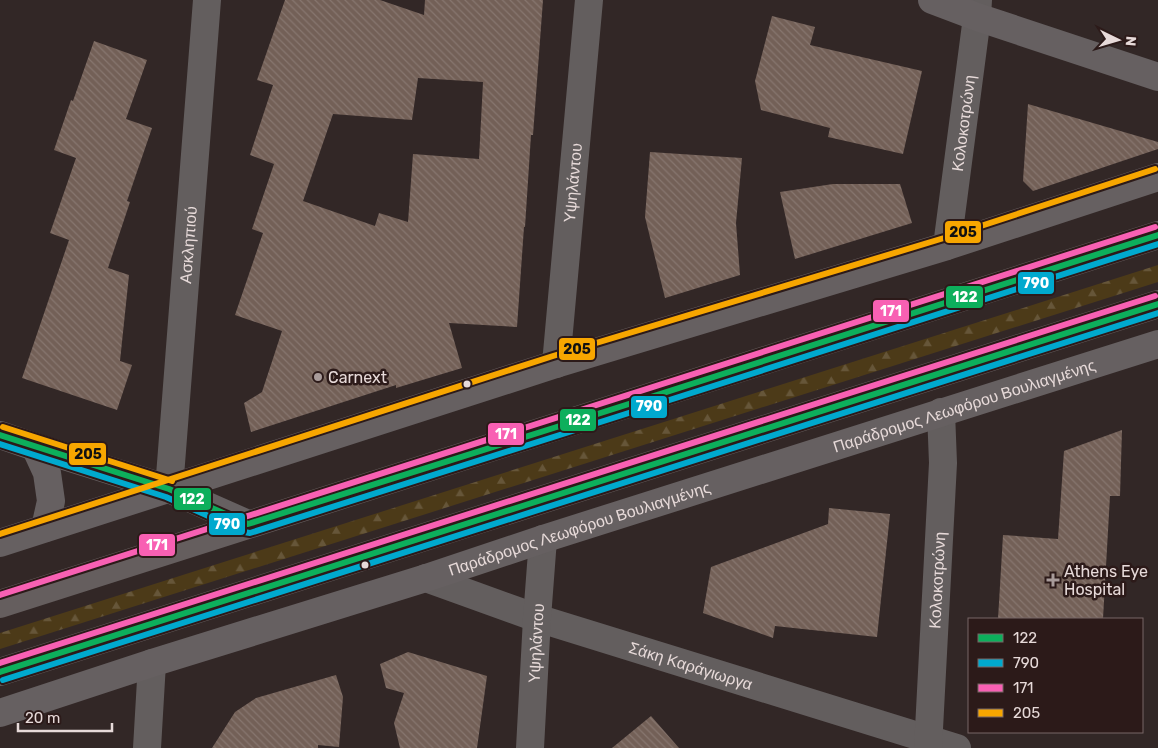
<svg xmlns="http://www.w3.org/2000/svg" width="1158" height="748" font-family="Rubik,sans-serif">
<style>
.forest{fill:url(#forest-firs)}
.building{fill:url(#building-back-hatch);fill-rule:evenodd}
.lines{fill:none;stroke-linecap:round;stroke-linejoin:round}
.street{stroke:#635e5e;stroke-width:28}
.secondary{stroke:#666061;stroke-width:28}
.primary{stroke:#655e5e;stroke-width:28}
.bus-1-casing{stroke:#2c1a19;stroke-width:10}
.bus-2-casing{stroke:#2c1a19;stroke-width:10}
.bus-3-casing{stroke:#2c1a19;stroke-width:10}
.bus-4-casing{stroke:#2c1a19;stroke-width:10}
.bus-1{stroke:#0daf5c;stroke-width:6}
.bus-2{stroke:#00a9ce;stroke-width:6}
.bus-3{stroke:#f860b3;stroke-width:6}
.bus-4{stroke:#f7a600;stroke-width:6}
.poi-dot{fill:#a89b9a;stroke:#2c1a19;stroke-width:2}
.bus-dot{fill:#e7dad9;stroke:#2c1a19;stroke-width:2}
.labels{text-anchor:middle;stroke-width:5;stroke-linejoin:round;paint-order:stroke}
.street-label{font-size:16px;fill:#e7dad9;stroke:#2c1a19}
.poi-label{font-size:16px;fill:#e7dad9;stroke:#2c1a19;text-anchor:start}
.line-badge{stroke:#2c1a19;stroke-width:2}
.badge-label{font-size:14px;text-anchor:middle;font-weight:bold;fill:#fff}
.pale-badge-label{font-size:14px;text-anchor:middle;font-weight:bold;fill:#111}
</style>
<defs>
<pattern id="forest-firs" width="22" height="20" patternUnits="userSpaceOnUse" patternTransform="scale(1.25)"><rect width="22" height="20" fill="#4c3a18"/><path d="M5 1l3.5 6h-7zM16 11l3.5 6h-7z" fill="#665639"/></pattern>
<pattern id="building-back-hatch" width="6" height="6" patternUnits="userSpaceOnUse" patternTransform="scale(1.25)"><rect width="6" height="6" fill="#736057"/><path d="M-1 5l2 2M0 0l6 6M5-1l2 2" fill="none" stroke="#87766f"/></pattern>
</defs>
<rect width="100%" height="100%" fill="#322726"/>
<path class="forest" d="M1158,265V282L0,649V633Z"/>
<g class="building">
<path d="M285,0H380L424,15L425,0H543L533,135H531L525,227H524L517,327L449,323L462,368L396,388V385L251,432L244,403L262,392L282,331L235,315L263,233L252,229L274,164L250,155L273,85L257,80ZM418,78L483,82L479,159L413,154L408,222L379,213L375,226L303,201L333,114L412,120Z"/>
<path d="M772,16L815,27L810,45L922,71L903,154L828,137L830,128L761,110L755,81Z"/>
<path d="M94,41L147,60L126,119L152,128L127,201L130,202L108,268L129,275L120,361L132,365L117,410L22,378L69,240L50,233L76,158L54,150L71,100L73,101Z"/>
<path d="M1028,104L1158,142V149L1033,191L1023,181Z"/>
<path d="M650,152L742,158L736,223L740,275L665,298L645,217Z"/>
<path d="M833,184H900L912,223L795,259L780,192Z"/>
<path d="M1122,430L1120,496H1110L1103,619H998L1003,535L1058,539L1064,451Z"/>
<path d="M829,508L890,514L877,637L775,626L773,638L703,613L711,567L828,524Z"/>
<path d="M408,652L487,676L477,748H400L394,723L404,693L386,688L380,664Z"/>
<path d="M336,675L343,697L339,747L318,745V748H212L235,712L256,698Z"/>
<path d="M651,716L679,748H612Z"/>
</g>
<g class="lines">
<g class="street">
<path id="s1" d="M947,246L977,17L978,0"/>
<path id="s2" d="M556,364L589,0"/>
<path id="s3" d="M169,489L207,0"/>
<path id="s4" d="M426,578L537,618L957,748"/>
<path d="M147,748L152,663"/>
<path id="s5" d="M530,748L537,618L543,539"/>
<path id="s6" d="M928,748L943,463L941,412"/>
</g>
<g class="secondary">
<path d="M932,0L977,17L1158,77"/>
<path d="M0,435L35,447L169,489L248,524"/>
<path d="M35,447L47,473L51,501L45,528"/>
<path d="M0,543L556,364L947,246L1158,177"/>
<path id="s7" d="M0,713L152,663L426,578L543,539L1158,344"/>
</g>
<g class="primary">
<path d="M0,604L1158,235"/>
<path d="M0,672L1158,304"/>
</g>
<g class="bus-1-casing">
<g id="bus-1">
<path d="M0,435L169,489L248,524L563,425L1158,235"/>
<path d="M0,672L1158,304"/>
</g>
</g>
<g class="bus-2-casing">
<g id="bus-2">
<path d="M0,444L166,497L244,532L250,533L566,433L1158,244"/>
<path d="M3,680L1158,313"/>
</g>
</g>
<g class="bus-3-casing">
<g id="bus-3">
<path d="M0,595L1155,227"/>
<path d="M0,663L1155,296"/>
</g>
</g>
<g class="bus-4-casing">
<g id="bus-4">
<path d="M3,427L172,481"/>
<path d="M0,534L553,356L944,238L1155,169"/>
</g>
</g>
<use href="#bus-1" class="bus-1"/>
<use href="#bus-2" class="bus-2"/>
<use href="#bus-3" class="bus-3"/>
<use href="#bus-4" class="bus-4"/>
</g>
<g class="poi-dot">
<circle cx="318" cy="377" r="5"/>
<path d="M1050.5 572.5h5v5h5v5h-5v5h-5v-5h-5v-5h5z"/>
</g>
<g class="bus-dot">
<circle cx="467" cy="384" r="4.5"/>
<circle cx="365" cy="565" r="4.5"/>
</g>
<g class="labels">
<g class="street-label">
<text dy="6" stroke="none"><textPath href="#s1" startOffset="124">Κολοκοτρώνη</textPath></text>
<text dy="6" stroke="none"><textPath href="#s2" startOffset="182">Υψηλάντου</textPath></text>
<text dy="6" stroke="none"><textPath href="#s3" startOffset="245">Ασκληπιού</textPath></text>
<text dy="6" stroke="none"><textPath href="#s7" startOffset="1012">Παράδρομος Λεωφόρου Βουλιαγμένης</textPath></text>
<text dy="6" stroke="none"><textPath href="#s7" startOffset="608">Παράδρομος Λεωφόρου Βουλιαγμένης</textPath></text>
<text dy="6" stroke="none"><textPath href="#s6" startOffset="168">Κολοκοτρώνη</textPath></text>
<text dy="6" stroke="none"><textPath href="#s5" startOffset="105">Υψηλάντου</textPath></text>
<text dy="6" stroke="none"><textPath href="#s4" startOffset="279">Σάκη Καράγιωργα</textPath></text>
</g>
<g class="poi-label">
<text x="328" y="383">Carnext</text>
<text x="1064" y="577">Athens Eye<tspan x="1064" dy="18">Hospital</tspan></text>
</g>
</g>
<g class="line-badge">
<rect x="944" y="220" width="38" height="24" rx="5" fill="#f7a600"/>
<rect x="1017" y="271" width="38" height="24" rx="5" fill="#00a9ce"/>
<rect x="945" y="285" width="39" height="24" rx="5" fill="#0daf5c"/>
<rect x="872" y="299" width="38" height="24" rx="5" fill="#f860b3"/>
<rect x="558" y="337" width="38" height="24" rx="5" fill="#f7a600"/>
<rect x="630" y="395" width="38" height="24" rx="5" fill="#00a9ce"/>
<rect x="559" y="408" width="38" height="24" rx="5" fill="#0daf5c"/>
<rect x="487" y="422" width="38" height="24" rx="5" fill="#f860b3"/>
<rect x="68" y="442" width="39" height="24" rx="5" fill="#f7a600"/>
<rect x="173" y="487" width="39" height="24" rx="5" fill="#0daf5c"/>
<rect x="208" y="512" width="38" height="24" rx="5" fill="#00a9ce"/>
<rect x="138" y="533" width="38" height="24" rx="5" fill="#f860b3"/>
</g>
<g class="badge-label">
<text x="1036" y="288">790</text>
<text x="965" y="302">122</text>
<text x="891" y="316">171</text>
<text x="649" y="411">790</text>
<text x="578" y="425">122</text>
<text x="506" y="439">171</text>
<text x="192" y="504">122</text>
<text x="227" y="529">790</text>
<text x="157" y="550">171</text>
</g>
<g class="pale-badge-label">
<text x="963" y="237">205</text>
<text x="577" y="354">205</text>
<text x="88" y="459">205</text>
</g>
<rect x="968" y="618" width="175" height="115" fill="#2c1a19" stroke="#776766"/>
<rect x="978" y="634" width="25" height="8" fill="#0daf5c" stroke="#776766"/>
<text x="1013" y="643" font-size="15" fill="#e7dad9">122</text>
<rect x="978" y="659" width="25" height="8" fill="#00a9ce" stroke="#776766"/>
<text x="1013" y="668" font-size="15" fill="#e7dad9">790</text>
<rect x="978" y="684" width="25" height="8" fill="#f860b3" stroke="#776766"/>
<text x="1013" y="693" font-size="15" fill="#e7dad9">171</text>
<rect x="978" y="709" width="25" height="8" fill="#f7a600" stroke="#776766"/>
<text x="1013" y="718" font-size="15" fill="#e7dad9">205</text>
<g transform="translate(1118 40) rotate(95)" stroke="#2c1a19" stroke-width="4" paint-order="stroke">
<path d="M0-4L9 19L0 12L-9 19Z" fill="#e7dad9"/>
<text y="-8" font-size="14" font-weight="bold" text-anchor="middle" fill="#e7dad9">N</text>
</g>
<path d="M18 723v8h94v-8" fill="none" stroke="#e7dad9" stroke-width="2.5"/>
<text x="25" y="723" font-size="15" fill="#e7dad9" stroke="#2c1a19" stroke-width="4" paint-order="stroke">20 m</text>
</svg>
